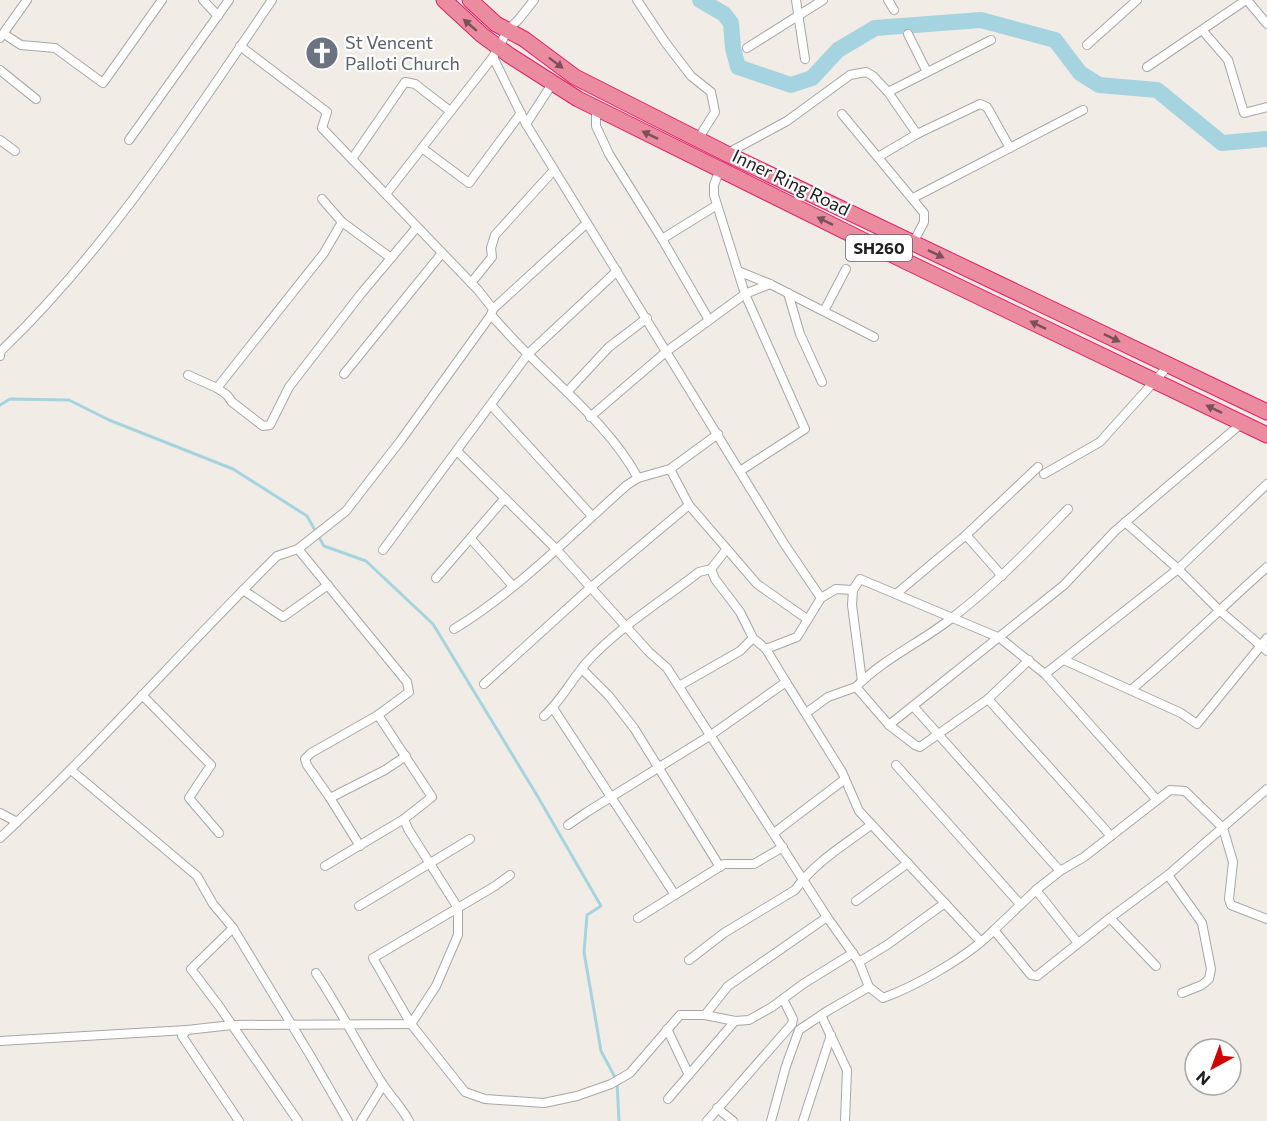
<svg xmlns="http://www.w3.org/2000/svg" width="1267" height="1121" font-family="Commissioner,sans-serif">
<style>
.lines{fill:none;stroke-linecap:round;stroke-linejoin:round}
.stream{stroke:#a5d4e0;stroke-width:3}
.river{stroke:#a5d4e0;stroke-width:16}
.street-casing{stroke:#a7a7a7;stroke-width:10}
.highway-casing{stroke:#e22069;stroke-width:17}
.street{stroke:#fff;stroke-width:8}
.highway{stroke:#ea8ba0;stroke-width:15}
.oneway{fill:#7b505a}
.labels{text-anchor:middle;stroke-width:4.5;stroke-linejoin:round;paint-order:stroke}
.shield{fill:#fff;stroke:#636363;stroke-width:1.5}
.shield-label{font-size:16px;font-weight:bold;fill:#202020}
.worship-label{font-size:18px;fill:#5b616d;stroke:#fff;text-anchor:start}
.street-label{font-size:18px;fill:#202020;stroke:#fff}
</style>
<rect width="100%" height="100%" fill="#f1ede6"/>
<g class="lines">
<path class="stream" d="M0,405L10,399L69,400L109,420L233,469L307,516L324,546L366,561L433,624L538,797L601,906L587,915L584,952L601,1051L617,1081L619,1121"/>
<path class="river" d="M700,0L724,14L731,23L733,48L738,67L791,85L812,78L838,50L875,28L981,20L1055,40L1080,73L1099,85L1157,90L1222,143L1267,139"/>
<g class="street-casing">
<g id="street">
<path d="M203,0L218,16"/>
<path d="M637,0L665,42L691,76L711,92L715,112L698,139"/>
<path d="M796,0L805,59"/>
<path d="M888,0L894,10"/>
<path d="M1247,0L1267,24"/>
<path d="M1203,31L1228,60L1244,113L1267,107"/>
<path d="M4,34L21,45L55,48L103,83L162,0"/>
<path d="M908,34L927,72"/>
<path d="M0,38L27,0"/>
<path d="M1087,45L1137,0"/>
<path d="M240,46L327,112L322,128L478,290L493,309L491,315C503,328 515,342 529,355C567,393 612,430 638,478"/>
<path d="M747,48L823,0"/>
<path d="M493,57L526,124L785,545L821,598"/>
<path d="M1147,67L1246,0"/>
<path d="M0,70L36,99"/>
<path d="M888,92L991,40"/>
<path d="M596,108V126L609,154L662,239L709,320"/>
<path d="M842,114L924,213V222L913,243"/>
<path d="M526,124L552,84"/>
<path d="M0,140L15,151"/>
<path d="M129,140L229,0"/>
<path d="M422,148L469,183L521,113"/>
<path d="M726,154L787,121L850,75L866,72L873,76L888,92L917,134L980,104L987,107L1010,148"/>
<path d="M878,157L917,134"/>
<path d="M352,159L405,82L415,84L450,111"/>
<path d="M386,194L493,57L508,30L519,19L534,0"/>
<path d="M913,198L1083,110"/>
<path d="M322,199L342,222"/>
<path d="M662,239L717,205"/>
<path d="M738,271L770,284L874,337"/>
<path d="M471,283L492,257L491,248L495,235L554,170"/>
<path d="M788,293L800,334L822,382"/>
<path d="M493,309L587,223"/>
<path d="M824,311L846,269"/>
<path d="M0,356L1,351C108,248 189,122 272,0"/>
<path d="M344,374L442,253"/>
<path d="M188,375L217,388L324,253L342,222L391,258"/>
<path d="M217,388L227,395L232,402L263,426L270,425L289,387L360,295L417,227"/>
<path d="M567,392L609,347L647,318"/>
<path d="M491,405L592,516"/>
<path d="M590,417L667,351L745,294L714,195V185L721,166"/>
<path d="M457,451L556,549L649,652L667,668L827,917L859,962L869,987"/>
<path d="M670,469L689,505L757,584L807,619"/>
<path d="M740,471L805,429L745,294L770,284"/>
<path d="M1044,474L1100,442L1169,365"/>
<path d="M1068,509C1031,547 995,585 953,617C922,642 884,658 856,687L889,725L1064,585L1115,531L1242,423"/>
<path d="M1125,522L1178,569L1219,610L1267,651"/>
<path d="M966,535L1002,576"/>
<path d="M471,539L513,586"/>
<path d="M298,549L407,682L409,692L378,715L311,753L305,759L307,765L330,798L360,846"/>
<path d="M383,550L528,354L617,271"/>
<path d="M711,569L715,579L740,612L753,638"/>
<path d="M436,578L505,498"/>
<path d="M243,590L283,617L328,585"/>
<path d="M896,594L966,535L1038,467"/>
<path d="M454,629C518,590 572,534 627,485L638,478L670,469L718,434"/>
<path d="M766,649L797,637L821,598L836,589L853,590"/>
<path d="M1064,660L1181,713L1197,724L1267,638"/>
<path d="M582,669L609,696L634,728L720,867"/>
<path d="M1045,674L1178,569L1267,484"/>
<path d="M862,681L852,605L853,590L860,579L1000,638L1045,674L1157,800"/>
<path d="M484,684L590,588L689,505"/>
<path d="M679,686L740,651L753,638L766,649L786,682"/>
<path d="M1131,690C1178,651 1221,608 1267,567"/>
<path d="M142,695L211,765L189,798L219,833"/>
<path d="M988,699L1111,836"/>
<path d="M913,706L1060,871"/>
<path d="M553,708L675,895"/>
<path d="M806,713L828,697L856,687"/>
<path d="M544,716C561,701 572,679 587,662C619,627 662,601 699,572L711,569L726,550"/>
<path d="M889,725L915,745L920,747L988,699L1029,660"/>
<path d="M896,765L1020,904"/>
<path d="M71,770L197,876L213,904L233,928"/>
<path d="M330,798L385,770L406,756"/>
<path d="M0,813L17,822"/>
<path d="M568,825L587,812L711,735L786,682L842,772L859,811L981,942"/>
<path d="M774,833L845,779"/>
<path d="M0,838C97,748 183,649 277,556L298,549L346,511L401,440L491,315"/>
<path d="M325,866L404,819L432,797L378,715"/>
<path d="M510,875L495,886L373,958L411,1024L465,1092L485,1099L544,1103L577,1096L611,1084L630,1073L680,1015H705"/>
<path d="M1168,875L1202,923L1211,969L1209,979L1202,985L1182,993"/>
<path d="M1036,890L1078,943"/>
<path d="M856,901L908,863"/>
<path d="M359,906L470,839"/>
<path d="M827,917L728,986L705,1015L735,1021L749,1020L772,1007L803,984L853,953"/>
<path d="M638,918L724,864H754L783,847"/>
<path d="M1110,918L1156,966"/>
<path d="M994,930L1036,890L1060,871L1084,857L1170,790L1185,791L1223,828L1233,862L1229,899L1231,905L1267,919"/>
<path d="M689,960L724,933L795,890C815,862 844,845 871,825"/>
<path d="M859,962L887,945L945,903"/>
<path d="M316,973C340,1009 359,1047 382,1083C390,1096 401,1106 409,1121"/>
<path d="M821,1015L847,1070L845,1121"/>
<path d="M667,1029L689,1075"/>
<path d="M0,1041L187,1030"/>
<path d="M668,1099L735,1021"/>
<path d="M717,1108L733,1121"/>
<path d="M239,1121L182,1036L187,1030L232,1025L411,1024L436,986L458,935V908L408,829L404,819"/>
<path d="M298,1121L219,1006L191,969L233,928L310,1055L348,1121"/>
<path d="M361,1121L383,1085"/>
<path d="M707,1121L792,1024L793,1019L783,999"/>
<path d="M771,1121L786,1066L799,1030L829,1010L869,987L883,998C916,986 969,956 994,930L1031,975L1037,976L1110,918L1168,875L1267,789"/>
<path d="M803,1121L831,1035"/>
</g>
</g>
<g class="highway-casing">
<g id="highway">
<path d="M444,0L482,35L509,55L578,99L905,261L1267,435"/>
<path d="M470,0L496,24L524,39L575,77L727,154L1267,412"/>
</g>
</g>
<use href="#street" class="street"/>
<use href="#highway" class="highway"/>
</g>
<defs><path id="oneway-solid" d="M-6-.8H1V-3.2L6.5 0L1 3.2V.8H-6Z" transform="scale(1.5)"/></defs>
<g class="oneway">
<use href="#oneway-solid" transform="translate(470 25) rotate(-139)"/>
<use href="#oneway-solid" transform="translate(556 63) rotate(37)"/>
<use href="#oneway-solid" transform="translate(650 135) rotate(-154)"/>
<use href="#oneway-solid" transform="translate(825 221) rotate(-154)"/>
<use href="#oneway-solid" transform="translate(936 254) rotate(26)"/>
<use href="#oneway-solid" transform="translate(1038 325) rotate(-154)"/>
<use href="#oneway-solid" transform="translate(1112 338) rotate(26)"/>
<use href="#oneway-solid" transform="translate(1214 409) rotate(-154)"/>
</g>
<defs>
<g id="church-disc" transform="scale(1.725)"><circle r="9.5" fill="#6b7280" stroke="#fff"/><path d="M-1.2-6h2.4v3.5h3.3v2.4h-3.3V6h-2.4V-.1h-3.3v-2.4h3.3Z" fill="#fff"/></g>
</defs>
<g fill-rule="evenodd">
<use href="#church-disc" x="322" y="53"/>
</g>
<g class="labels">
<rect class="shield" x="846" y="235" width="66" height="26" rx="4.5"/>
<g class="shield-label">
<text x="879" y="254">SH260</text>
</g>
<g class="worship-label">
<text x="345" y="49">St Vencent<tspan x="345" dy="21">Palloti Church</tspan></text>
</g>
<g class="street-label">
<text transform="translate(791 183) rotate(26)" y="6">Inner Ring Road</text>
</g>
</g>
<g transform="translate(1213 1067) rotate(221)"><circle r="28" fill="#ffffff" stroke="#a6a6a6" stroke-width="1.5"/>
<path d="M0-4.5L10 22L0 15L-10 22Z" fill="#d00007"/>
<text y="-9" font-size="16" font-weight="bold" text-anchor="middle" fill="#202020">N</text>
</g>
</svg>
